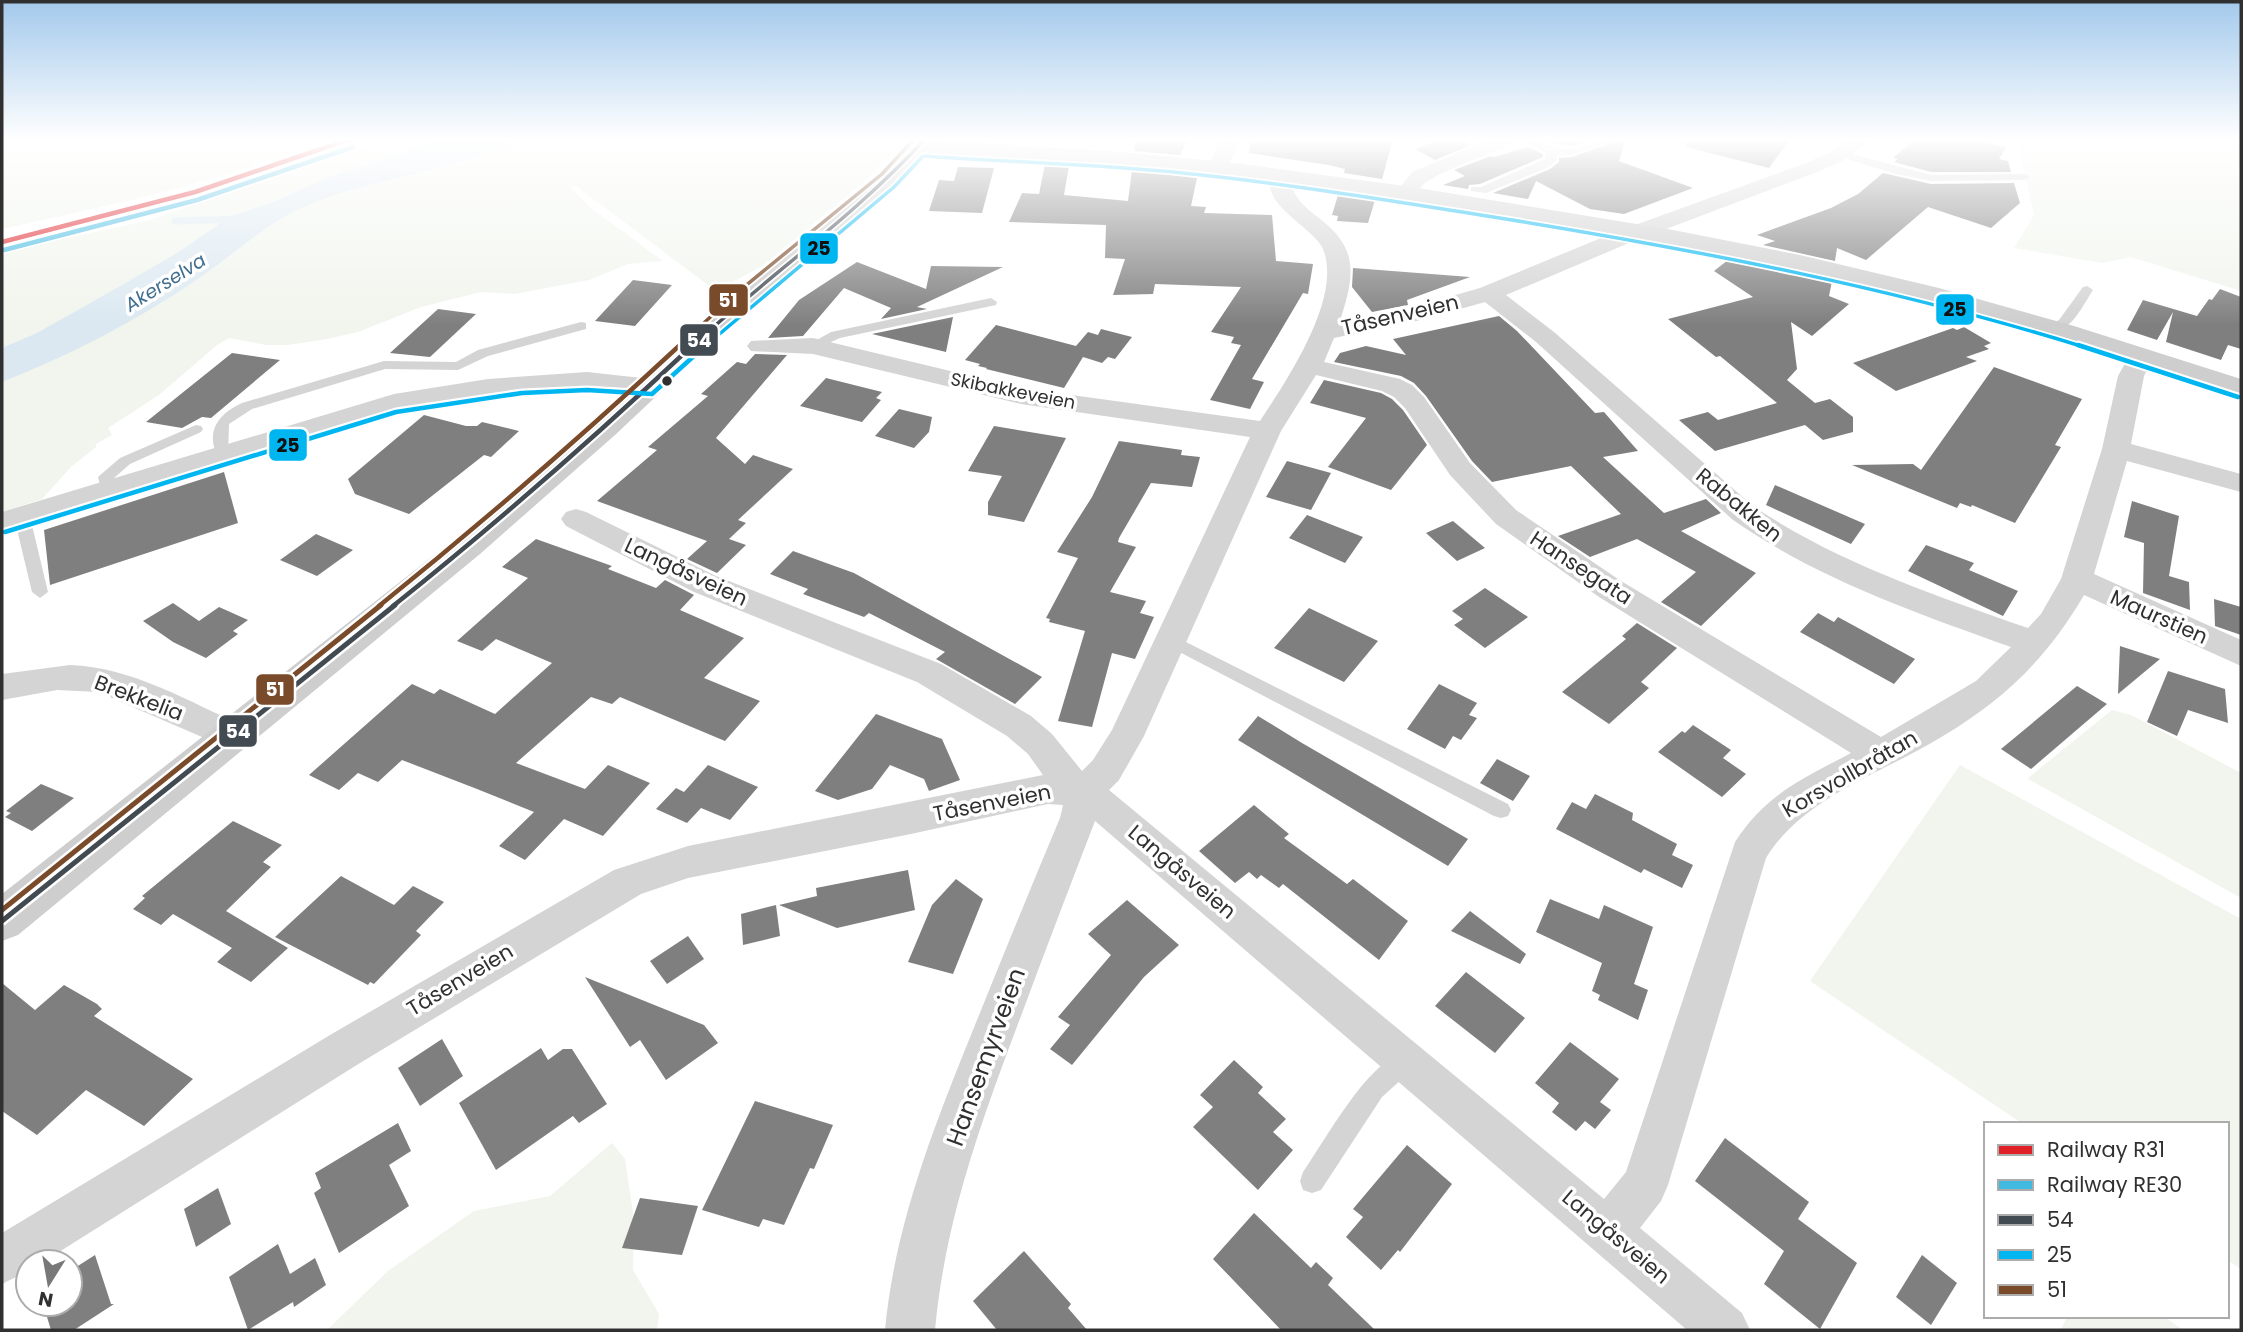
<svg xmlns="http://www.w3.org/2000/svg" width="2243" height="1332" font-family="Poppins,sans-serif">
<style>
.green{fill:#f1f5ed}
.water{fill:#dbe8f1}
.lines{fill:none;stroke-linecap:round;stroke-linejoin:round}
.stream{stroke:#dbe8f1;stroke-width:7}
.building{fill:#7f7f7f}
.service{fill:#d4d4d4;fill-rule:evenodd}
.minor{fill:#d4d4d4;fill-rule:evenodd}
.tertiary{fill:#d4d4d4;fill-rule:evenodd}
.secondary{fill:#cecece;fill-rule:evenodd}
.bus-1-far2-casing{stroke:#fff;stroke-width:7}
.bus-1-far1-casing{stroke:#fff;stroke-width:9}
.bus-1-casing{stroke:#fff;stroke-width:10}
.bus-2-far1-casing{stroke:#fff;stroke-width:7}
.bus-2-casing{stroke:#fff;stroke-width:9}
.bus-3-far2-casing{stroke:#fff;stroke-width:7}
.bus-3-far1-casing{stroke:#fff;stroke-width:9}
.bus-3-casing{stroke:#fff;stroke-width:10}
.bus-1-far2{stroke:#424a52;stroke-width:3.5}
.bus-1-far1{stroke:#424a52;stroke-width:4.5}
.bus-1{stroke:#424a52;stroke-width:5}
.bus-2-far1{stroke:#00b6f1;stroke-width:3.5}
.bus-2{stroke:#00b6f1;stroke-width:4.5}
.bus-3-far2{stroke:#7a4b2a;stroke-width:3.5}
.bus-3-far1{stroke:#7a4b2a;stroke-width:4.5}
.bus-3{stroke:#7a4b2a;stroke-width:5}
.rail-1-casing{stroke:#fff;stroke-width:8}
.rail-2-casing{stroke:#fff;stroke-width:8}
.rail-1{stroke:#df2027;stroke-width:4.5}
.rail-2{stroke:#42b9e1;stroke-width:4.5}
.bus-dot{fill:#303030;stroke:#fff;stroke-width:2.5}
.labels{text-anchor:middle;stroke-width:7;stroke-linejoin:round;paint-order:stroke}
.far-street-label{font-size:18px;fill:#303030;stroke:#fff}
.far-water-label{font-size:19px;font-style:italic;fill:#406e90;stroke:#fff}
.street-label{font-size:21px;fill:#303030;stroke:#fff}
.near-street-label{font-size:24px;fill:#303030;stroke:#fff}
.line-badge{stroke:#fff;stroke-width:2.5}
.badge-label{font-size:19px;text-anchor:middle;font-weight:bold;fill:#fff}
.pale-badge-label{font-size:19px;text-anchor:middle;font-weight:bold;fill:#111}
</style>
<rect width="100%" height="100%" fill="#fff"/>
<g class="green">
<path d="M2,139H325C222,183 111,205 2,229Z"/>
<path d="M386,139H906L863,183L790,243L762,266L716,291L576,186L571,188L591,208L663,261L628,264L589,280L515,294L481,292L421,307L358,332L327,339L288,345H266L229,338L217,345L159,395L108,428L112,435L96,444V447L71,467L42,499L2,512V252L146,221Z"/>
<path d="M2020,139H2241V291L2131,257L2103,263L2014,248L2034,215L2019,149Z"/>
<path d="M2112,710L2131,715L2241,773V898L2030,780L2028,778Z"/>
<path d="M1960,765L2241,919V1269L2227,1260V1124H2023L1810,981Z"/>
<path d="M612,1143L625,1159L634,1220L633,1270L659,1314L657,1330H327L388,1271L474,1211L550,1196Z"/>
<path d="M2067,1316H2163L2183,1330H2061Z"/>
</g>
<path class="water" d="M444,139H525C500,147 475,157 449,165C397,180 340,188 291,213C256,232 228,259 195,281C134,322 71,355 2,382V348L37,333L115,289L177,253L231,216L276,201L326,178Z"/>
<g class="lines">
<path class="stream" d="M175,221L238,219"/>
</g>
<g class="building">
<path d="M1136,139H1188L1180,155L1134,151Z"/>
<path d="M1250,139H1393L1382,179L1344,173L1345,169L1329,165L1249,153Z"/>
<path d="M1443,139H1459L1471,145L1435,160L1415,149Z"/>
<path d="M1555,139H1598L1571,146L1545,142Z"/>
<path d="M1622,139H1626L1619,161L1693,188L1624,214L1590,209L1536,181L1528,199L1493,193L1550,169L1559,162V158L1572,157Z"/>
<path d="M1687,139H1790L1769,168L1686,147Z"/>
<path d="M1915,139H1971L2006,147L1999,159L2008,161L2011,172H1931L1894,162L1898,159L1893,158Z"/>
<path d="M1528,147L1543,154V157L1480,184L1469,185L1468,189L1443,185L1465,176L1454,170L1491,156L1494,157Z"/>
<path d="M1045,164L1069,166L1064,195L1128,201L1132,170L1197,178L1191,206L1206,207L1204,213L1272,215L1276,261L1313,264L1308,294L1303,293L1252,379L1264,382L1250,409L1210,400L1241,345L1231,343L1234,337L1211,332L1241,287L1155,284L1153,294L1113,295L1125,259L1105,258L1106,225L1009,222L1022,193L1039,194Z"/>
<path d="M958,167L994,168L982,213L929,211L939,180L954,181Z"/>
<path d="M1883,173L1931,184L2014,183L2020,203L1991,228L1928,207L1866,260L1837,248L1835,261L1763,245L1775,241L1757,235L1831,208L1858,194Z"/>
<path d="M1338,195L1375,200L1368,223L1337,221L1338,216L1332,215Z"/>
<path d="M1728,260L1832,281L1829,296L1849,304L1812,336L1791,322L1797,369L1787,380L1815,403L1830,399L1853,417V432L1823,440L1805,425L1715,451L1679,420L1708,412L1718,420L1777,403L1720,356L1716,357L1668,319L1753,297L1714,271Z"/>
<path d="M857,262L926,289L931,266L1003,267L917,307L927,309L881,319L891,308L844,288L803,336L768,338L799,300Z"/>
<path d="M1353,268L1470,277L1407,300L1408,305L1372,312L1352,287Z"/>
<path d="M633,280L672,285L635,326L595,321Z"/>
<path d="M2220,289L2241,297V349L2228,345L2221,360L2166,342L2173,312L2157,340L2127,330L2143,300L2197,316L2209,299L2212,300Z"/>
<path d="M438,309L476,314L430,357L390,353Z"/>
<path d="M1499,316L1517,331L1595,413L1604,412L1638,451L1603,457L1664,513L1706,499L1721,513L1681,531L1756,573L1701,626L1661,602L1696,572L1637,539L1590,557L1558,536L1621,514L1571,466L1492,482L1472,461L1426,396L1414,383L1401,376L1334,362L1340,353L1366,346L1406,355L1393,339Z"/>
<path d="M953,317L946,352L872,334Z"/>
<path d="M996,325L1076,346L1088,332L1098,335L1101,329L1132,337L1115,359L1108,357L1102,363L1083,357L1064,388L986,369L987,368L978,366L980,364L965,360Z"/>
<path d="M1964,327L1991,343L1984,346L1989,349L1966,357L1977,361L1896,391L1853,363L1953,328L1957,330Z"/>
<path d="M232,353L280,360L211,418L202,417L182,428L146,422Z"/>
<path d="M755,354L787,355L716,438L745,464L753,455L793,469L738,520L746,523L729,539L746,545L717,573L687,559L707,541L597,501L657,450L648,447L708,396L701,394L737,362L746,364Z"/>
<path d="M1994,367L2082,399L2055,445L2061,447L2015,523L1972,505L1971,507L1960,503L1957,508L1852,465L1913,464L1921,470Z"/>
<path d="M826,378L882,392L876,398L881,400L862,422L800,406Z"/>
<path d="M1324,380L1381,393L1392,399L1403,410L1427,445L1391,490L1328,467L1366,418L1310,403Z"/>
<path d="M899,409L932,417L929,432L914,448L875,436Z"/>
<path d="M424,415L466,426H477L482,422L519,431L491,457L484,455L409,514L355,494L348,479Z"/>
<path d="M994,426L1066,438L1024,522L988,515V502L1002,476L968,471Z"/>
<path d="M1119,441L1182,450L1181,455L1200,457L1192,487L1151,483L1119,538L1118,542L1136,547L1110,592L1146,601L1140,613L1154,617L1135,659L1112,653L1092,727L1058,721L1085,631L1049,622L1050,619L1046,618L1078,558L1057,552L1092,497Z"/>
<path d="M1287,461L1331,473L1311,510L1266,497Z"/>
<path d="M224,472L238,523L50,585L44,530Z"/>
<path d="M1775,485L1865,524L1851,544L1766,505Z"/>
<path d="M2132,501L2179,516L2169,576L2189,582L2190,610L2143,593L2144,543L2124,537Z"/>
<path d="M1307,515L1363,537L1345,563L1289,538Z"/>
<path d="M1453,521L1485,548L1457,561L1426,533Z"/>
<path d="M316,534L353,550L317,576L280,560Z"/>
<path d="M536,539L612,566L608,569L656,588L665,580L694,595L680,610L744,638L704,678L760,701L725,741L620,697L612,704L591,697L516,763L585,789L608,765L650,783L603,836L564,819L525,860L499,846L534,812L477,789L402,760L378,782L358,773L339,790L309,775L412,684L434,694L440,689L495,714L552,663L496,639L482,651L457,641L528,578L502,567Z"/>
<path d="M1926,545L1974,563L1969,570L2018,591L2003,616L1908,571Z"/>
<path d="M793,551L854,573L1042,677L1015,704L936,659L945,652L869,613L864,617L803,594L808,589L770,574Z"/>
<path d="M1485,588L1528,617L1485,648L1454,625L1463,619L1452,611Z"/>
<path d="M2214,599L2241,607V635L2215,626Z"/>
<path d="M173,603L199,621L219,607L248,620L233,631L238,634L206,658L173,642L143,621Z"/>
<path d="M1309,608L1378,641L1344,682L1274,648Z"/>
<path d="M1818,613L1834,622L1838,617L1915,659L1894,684L1800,632Z"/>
<path d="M1637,623L1677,648L1641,682L1649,688L1609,724L1562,692L1626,639L1622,636Z"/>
<path d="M2120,646L2160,659L2118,694Z"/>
<path d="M2168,671L2225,689L2228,723L2188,710L2177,736L2147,722Z"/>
<path d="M1439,684L1477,703L1469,715L1477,718L1461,740L1453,736L1445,749L1407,729Z"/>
<path d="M2077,686L2107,704L2031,769L2001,749Z"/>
<path d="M876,714L942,739L960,780L929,791L924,779L890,765L872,789L838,800L815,791Z"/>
<path d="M1258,716L1302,743L1468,839L1448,866L1238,740Z"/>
<path d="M1693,725L1731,750L1723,758L1746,774L1722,797L1658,752L1682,731L1685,733Z"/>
<path d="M1497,759L1530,776L1513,801L1480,783Z"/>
<path d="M708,765L758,787L730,820L701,808L687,823L656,809L676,788L684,792Z"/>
<path d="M41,784L74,798L32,831L5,817L11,813L6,811Z"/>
<path d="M1595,794L1633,813L1632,820L1677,844L1672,855L1693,865L1682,888L1644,869L1641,873L1556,829L1572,802L1586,809Z"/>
<path d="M1254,805L1289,834L1284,838L1347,884L1353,879L1408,921L1379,960L1283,884L1279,888L1261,875L1257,879L1249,872L1235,883L1199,851Z"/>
<path d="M233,821L282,845L263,862L271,867L226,911L288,948L251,982L217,962L232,948L173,914L161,925L133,909L145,898L142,896Z"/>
<path d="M908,870L915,910L837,928L779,905L817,896L816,888Z"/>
<path d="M341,876L394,905L413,886L444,902L416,931L421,935L374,984L370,982L368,985L275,937Z"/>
<path d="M956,879L983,899L953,974L908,962L932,905Z"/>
<path d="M1550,899L1599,919L1604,905L1653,927L1634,984L1648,990L1638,1020L1598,1000L1600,995L1592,991L1602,963L1536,932Z"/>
<path d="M1127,900L1179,945L1144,977L1072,1065L1050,1049L1070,1025L1058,1017L1111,955L1088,934Z"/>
<path d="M776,905L780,936L743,945L741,914Z"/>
<path d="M1470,911L1526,954L1520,964L1451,931Z"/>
<path d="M688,936L704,959L667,984L650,961Z"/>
<path d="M1466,972L1525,1018L1495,1053L1435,1006Z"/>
<path d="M585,977L704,1025L718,1043L666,1080L640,1040L630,1047Z"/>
<path d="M2,983L35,1010L64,985L97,1004L102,1009L94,1016L193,1079L144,1126L86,1090L37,1135L2,1111Z"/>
<path d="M442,1039L463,1076L420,1106L398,1068Z"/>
<path d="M1570,1042L1619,1079L1600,1102L1611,1110L1595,1129L1585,1121L1576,1131L1552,1112L1559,1103L1535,1083Z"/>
<path d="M541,1048L548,1060L563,1049H572L607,1104L579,1123L573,1116L496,1170L459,1103Z"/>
<path d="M1234,1060L1263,1087L1258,1093L1286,1119L1273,1132L1293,1150L1258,1190L1193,1127L1213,1107L1200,1095Z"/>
<path d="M755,1101L833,1125L814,1169L810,1168L784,1225L763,1219L759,1227L702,1210Z"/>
<path d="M398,1123L411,1151L389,1165L409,1206L339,1253L314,1193L321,1188L315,1173Z"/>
<path d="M1725,1138L1809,1202L1798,1219L1857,1263L1820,1329L1764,1284L1784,1251L1695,1181Z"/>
<path d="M1407,1145L1452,1184L1400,1252L1398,1250L1381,1270L1346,1237L1363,1217L1353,1209Z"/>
<path d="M218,1188L231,1224L196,1247L184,1209Z"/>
<path d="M640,1198L698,1206L682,1255L622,1248Z"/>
<path d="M1254,1213L1311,1268L1316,1262L1333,1278L1328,1285L1375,1330H1281L1213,1259Z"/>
<path d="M278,1244L290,1274L315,1258L326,1285L294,1307L293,1302L248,1330L229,1277Z"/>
<path d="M1024,1251L1071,1304L1068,1308L1087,1330H997L973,1301Z"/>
<path d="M95,1255L111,1304H114L74,1330H51L43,1304H70V1271Z"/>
<path d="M1922,1255L1957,1283L1931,1325L1896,1297Z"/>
</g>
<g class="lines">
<g class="service">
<path d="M1518,139C1536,137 1552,151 1571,149C1588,146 1602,137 1619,139L1571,155H1556L1557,160L1549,167L1486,193L1471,191V187H1481L1545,159L1546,153Z"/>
<path d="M1841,151L1931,175L2024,174L2030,177L2024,180L1931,181L1896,174L1837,156V152Z"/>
<path d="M2087,286L2093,290C2083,305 2070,335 2048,332V326L2059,320L2083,287Z"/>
<path d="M991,298L997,302L996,305L840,338L813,350L806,346L831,332Z"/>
<path d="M581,322L586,323V329L488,356L458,370L385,369L252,409L229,424L228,457H218C205,432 218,414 242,403L384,361L456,362L478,350Z"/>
<path d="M196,425L201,426L203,429L201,432L130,464L114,478L112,494H102L98,477L120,458Z"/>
<path d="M22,512L30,517L48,592L40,598L32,592L14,517Z"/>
<path d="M1172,635L1508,804L1511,810L1508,816L1501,818L1494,816L1166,645L1163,641Z"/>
<path d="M1405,1050L1413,1053L1416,1061L1413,1069L1382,1097L1321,1190L1312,1193L1303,1190L1300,1181L1303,1172C1328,1136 1364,1067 1405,1050Z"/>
</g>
<g class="minor">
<path d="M1221,139H1241L1225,173H1211L1207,169Z"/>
<path d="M1491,139H1517L1514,143C1486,156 1454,165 1428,181C1415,189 1417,203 1398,199L1395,194L1412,172Z"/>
<path d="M1849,139H1871L1848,158L1820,171L1629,243L1506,295L1554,332L1753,506C1838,563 1932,594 2028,628L2041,614L2061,579L2102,449L2118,376L2132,351L2141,348L2150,351L2154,356L2144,376L2131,444L2241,474V492L2127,461L2094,574L2241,640V666L2084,595C2048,657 2005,699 1943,736C1885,772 1803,797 1766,858L1668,1185L1661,1201L1640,1228L1742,1313L1750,1330H1687L1095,821C1070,886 1045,951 1021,1016C982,1119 945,1220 935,1330H885C895,1223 935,1124 975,1025C1003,956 1031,887 1060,818L1063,805L1048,804L911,834L688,878L641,894L360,1063L43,1262H28V1271L2,1284V1233L330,1035L614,870L688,846L1043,775L1028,754L1007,736L917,682L694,592L566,526L561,519L566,512L576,509L586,512L716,576L941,664L1031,716L1052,734L1082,771L1093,760L1112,730L1250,437L1021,404L813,354L751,351L747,346L751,341L813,338L1021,388L1260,421C1286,381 1343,298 1323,249C1314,227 1254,202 1274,172H1290C1295,180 1291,189 1297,197C1304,208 1316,215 1325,223C1361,253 1352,282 1340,321L1417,306L1480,288L1613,233L1806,163L1834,150ZM1485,302L1536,342L1733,520C1818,579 1914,612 2011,647L1976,681L1881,737L1621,581L1516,510L1470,463L1424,397L1412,385L1400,379L1324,362L1334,338L1421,320ZM1316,375L1382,391L1394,397L1405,408L1450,475L1496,524L1599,597L1851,753C1802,779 1766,794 1735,842L1626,1172L1604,1199L1109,790L1119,780L1144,736L1281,431Z"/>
<path d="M70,665C132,667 189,702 244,726L249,736L244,746L232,750L98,692L57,690L2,700V674Z"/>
</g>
<path class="tertiary" d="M587,372L660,380L664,386L660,392L649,395L587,391L521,394L400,411L2,535V512L394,394L488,379Z"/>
<path class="secondary" d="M912,139L1122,152L1235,163L1412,187L1673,230L1800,255L1939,288L2074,326L2241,379V398L2054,338L1919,300L1800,271L1673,246L1412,203L1235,178L1122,166L924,155L897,185L749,309L615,435L480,554L18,935L2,941V894L456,538L593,421L729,297L879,175Z"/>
<g class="bus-1-far2-casing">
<path id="bus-1-far2" d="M691,347C768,276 855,216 925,139"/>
</g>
<g class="bus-1-far1-casing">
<path id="bus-1-far1" d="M393,606C497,523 596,436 693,345"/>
</g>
<g class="bus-1-casing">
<path id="bus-1" d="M2,921L395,605"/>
</g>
<g class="bus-2-far1-casing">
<path id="bus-2-far1" d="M704,347L894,187L923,156C1010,162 1097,164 1183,173C1291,184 1399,202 1506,219C1702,251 1894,288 2084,347"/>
</g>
<g class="bus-2-casing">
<g id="bus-2">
<path d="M2078,345L2238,397"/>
<path d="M5,532L396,412L522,393L587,390L652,394L706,345"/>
</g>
</g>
<g class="bus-3-far2-casing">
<path id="bus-3-far2" d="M678,347L733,296L882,174L914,139"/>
</g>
<g class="bus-3-far1-casing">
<path id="bus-3-far1" d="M379,606C482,523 582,436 680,345"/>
</g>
<g class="bus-3-casing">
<path id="bus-3" d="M2,910L381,605"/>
</g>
<use href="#bus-1-far2" class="bus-1-far2"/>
<use href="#bus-1-far1" class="bus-1-far1"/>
<use href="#bus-1" class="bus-1"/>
<use href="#bus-2-far1" class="bus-2-far1"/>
<use href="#bus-2" class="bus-2"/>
<use href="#bus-3-far2" class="bus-3-far2"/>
<use href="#bus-3-far1" class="bus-3-far1"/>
<use href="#bus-3" class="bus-3"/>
<g class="rail-1-casing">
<path id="rail-1" d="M2,242L195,192L350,139"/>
</g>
<g class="rail-2-casing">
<path id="rail-2" d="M4,250L197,200L353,147"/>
</g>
<use href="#rail-1" class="rail-1"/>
<use href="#rail-2" class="rail-2"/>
</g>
<linearGradient id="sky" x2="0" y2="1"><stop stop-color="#a3c9ec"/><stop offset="0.43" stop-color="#fff"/><stop offset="1" stop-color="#fff" stop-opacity="0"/></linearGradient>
<rect width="2243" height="325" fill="url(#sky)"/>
<circle class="bus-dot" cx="667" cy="381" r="6"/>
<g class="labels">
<g class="far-street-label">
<text transform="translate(1013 391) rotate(11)" y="6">Skibakkeveien</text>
</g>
<g class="far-water-label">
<text transform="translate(165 282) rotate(-32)" y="7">Akerselva</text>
</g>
<g class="street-label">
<text transform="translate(1400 315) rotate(-13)" y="7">Tåsenveien</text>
<text transform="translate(1739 505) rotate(39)" y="7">Rabakken</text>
<text transform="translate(1581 568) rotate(33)" y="7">Hansegata</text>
<text transform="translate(686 572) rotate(25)" y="7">Langåsveien</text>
<text transform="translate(2159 617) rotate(24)" y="7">Maurstien</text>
<text transform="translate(139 698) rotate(21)" y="7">Brekkelia</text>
<text transform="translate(1850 774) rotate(-30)" y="7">Korsvollbråtan</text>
<text transform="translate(992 803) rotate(-11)" y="7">Tåsenveien</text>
<text transform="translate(1182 872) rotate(40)" y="7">Langåsveien</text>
<text transform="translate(460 980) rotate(-31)" y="7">Tåsenveien</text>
<text transform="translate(1616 1237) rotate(40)" y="7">Langåsveien</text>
</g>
<g class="near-street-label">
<text transform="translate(986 1057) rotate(-70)" y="8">Hansemyrveien</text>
</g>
</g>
<g class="line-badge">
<rect x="799" y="232" width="40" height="33" rx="7" fill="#00b6f1"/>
<rect x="708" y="283" width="41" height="34" rx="7" fill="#7a4b2a"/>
<rect x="1935" y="293" width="40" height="33" rx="7" fill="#00b6f1"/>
<rect x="679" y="323" width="40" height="34" rx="7" fill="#424a52"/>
<rect x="268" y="428" width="40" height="34" rx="7" fill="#00b6f1"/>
<rect x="255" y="673" width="40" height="33" rx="7" fill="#7a4b2a"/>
<rect x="218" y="714" width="40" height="34" rx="7" fill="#424a52"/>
</g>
<g class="badge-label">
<text x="728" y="307">51</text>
<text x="699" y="347">54</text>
<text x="275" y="696">51</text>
<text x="238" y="738">54</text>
</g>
<g class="pale-badge-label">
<text x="819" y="255">25</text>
<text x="1955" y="316">25</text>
<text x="288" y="452">25</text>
</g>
<rect width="2243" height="1332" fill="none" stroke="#303030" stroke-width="7"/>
<rect x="1984" y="1122" width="245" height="196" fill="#ffffff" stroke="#acacac" stroke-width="2"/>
<rect x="1998" y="1145" width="35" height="10" fill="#df2027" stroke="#acacac" stroke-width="2"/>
<text x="2047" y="1157" font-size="21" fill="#303030">Railway R31</text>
<rect x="1998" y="1180" width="35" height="10" fill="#42b9e1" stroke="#acacac" stroke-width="2"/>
<text x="2047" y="1192" font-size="21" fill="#303030">Railway RE30</text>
<rect x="1998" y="1215" width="35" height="10" fill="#424a52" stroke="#acacac" stroke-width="2"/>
<text x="2047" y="1227" font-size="21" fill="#303030">54</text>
<rect x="1998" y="1250" width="35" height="10" fill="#00b6f1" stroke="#acacac" stroke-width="2"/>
<text x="2047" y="1262" font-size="21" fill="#303030">25</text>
<rect x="1998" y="1285" width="35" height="10" fill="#7a4b2a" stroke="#acacac" stroke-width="2"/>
<text x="2047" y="1297" font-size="21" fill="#303030">51</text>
<g transform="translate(49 1283) rotate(191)"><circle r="33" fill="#ffffff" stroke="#acacac" stroke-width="2"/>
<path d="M0-5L12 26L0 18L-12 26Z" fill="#787878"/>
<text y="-10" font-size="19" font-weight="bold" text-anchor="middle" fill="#303030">N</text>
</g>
</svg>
